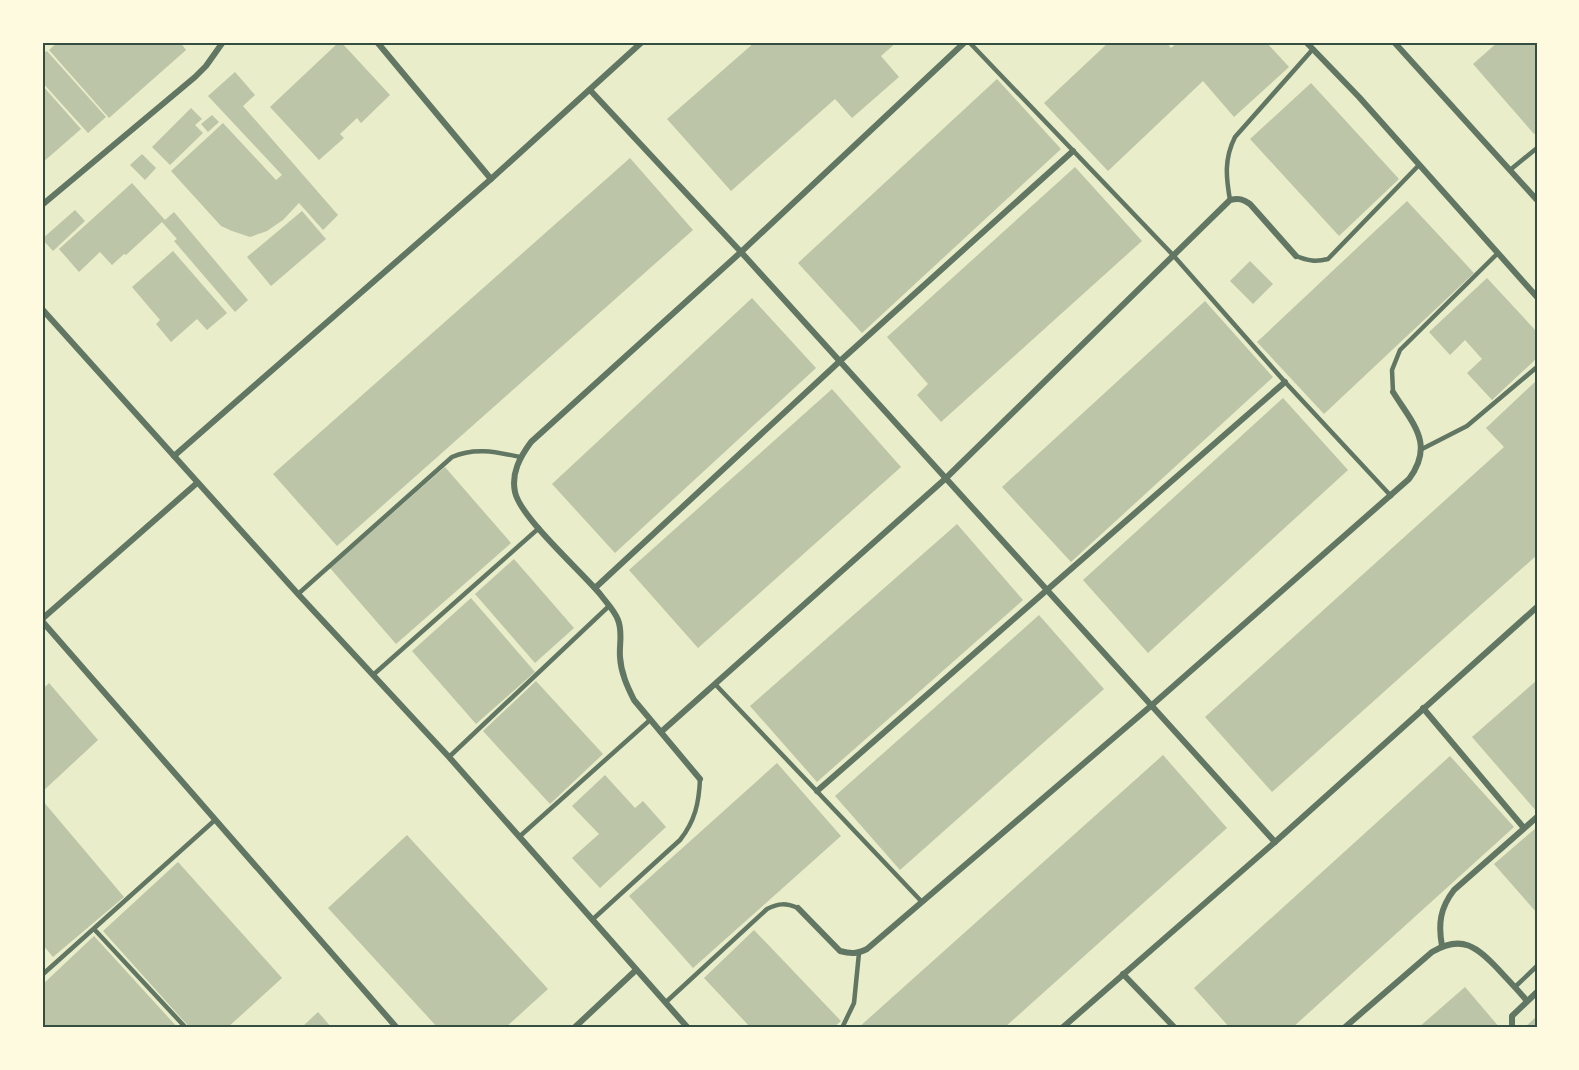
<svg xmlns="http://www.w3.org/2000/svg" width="1579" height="1070" font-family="'Noto Serif',serif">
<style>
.building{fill:#bcc5a7}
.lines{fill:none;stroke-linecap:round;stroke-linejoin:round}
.service{stroke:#617663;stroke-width:4.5}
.minor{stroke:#617663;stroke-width:6}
.neatline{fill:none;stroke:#344e41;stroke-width:2}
</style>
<rect width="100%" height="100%" fill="#e9edc9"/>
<g class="building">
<path d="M58,42H180L186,50L109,118L49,50Z"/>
<path d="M339,42H341L390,95L361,123L357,118L340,134L344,138L319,160L270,107Z"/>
<path d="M755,42H897L881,56L899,77L852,118L835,99L731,191L667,119Z"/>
<path d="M1109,42H1166L1171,48L1178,42H1266L1289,67L1234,117L1203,81L1108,171L1044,103Z"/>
<path d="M1498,42H1537V132L1534,134L1473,64Z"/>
<path d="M42,48L46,52L47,51L106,117L88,133L42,82Z"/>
<path d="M235,72L255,95L243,106L338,215L323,230L299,203L283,220L267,231L250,237L232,231L221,226L171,171L223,123L276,180L282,175L208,96Z"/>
<path d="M997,79L1061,149L862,333L798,263Z"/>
<path d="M1311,83L1399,179L1339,236L1250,139Z"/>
<path d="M42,85L81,129L42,163Z"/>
<path d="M191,108L202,119L195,125L203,133L170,165L152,147Z"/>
<path d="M212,115L219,122L208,132L201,124Z"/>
<path d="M142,154L156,168L145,180L130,165Z"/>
<path d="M630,158L693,230L337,546L273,474Z"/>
<path d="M1075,167L1142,241L941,422L917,395L928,384L887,337Z"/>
<path d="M132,183L165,220L174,212L248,300L235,312L174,241L177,239L162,222L126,255L124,254L112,265L100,252L79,272L59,249Z"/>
<path d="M1407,201L1474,273L1324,414L1257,342Z"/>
<path d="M75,210L85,221L53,251L42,239Z"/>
<path d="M302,211L326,239L271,286L247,257Z"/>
<path d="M173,251L227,313L207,330L197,319L171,342L156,324L160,320L132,287Z"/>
<path d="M1250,261L1273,284L1253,304L1230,281Z"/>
<path d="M1487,278L1537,332V358L1492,400L1467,373L1482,359L1465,340L1450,355L1429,332Z"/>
<path d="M752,298L816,368L615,553L552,484Z"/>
<path d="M1205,301L1273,377L1071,562L1002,487Z"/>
<path d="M1537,380V555L1272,792L1205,717L1504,447L1486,428Z"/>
<path d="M832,389L901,467L698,648L629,570Z"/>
<path d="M1283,398L1348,470L1148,653L1083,580Z"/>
<path d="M445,467L511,543L396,644L330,568Z"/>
<path d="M957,524L1023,600L817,782L750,706Z"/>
<path d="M514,559L574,628L535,663L475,594Z"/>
<path d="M471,598L535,672L476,724L412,651Z"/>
<path d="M1039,615L1104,689L900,870L835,796Z"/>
<path d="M1537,680V812L1472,737Z"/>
<path d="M536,681L603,754L550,804L483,731Z"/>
<path d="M49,683L98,740L42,792V690Z"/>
<path d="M1163,755L1227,828L1004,1028H858Z"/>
<path d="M1450,756L1514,827L1292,1028H1230L1194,988Z"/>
<path d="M777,763L841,836L693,968L629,896Z"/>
<path d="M605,775L635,808L643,801L666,827L600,888L572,858L599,834L572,806Z"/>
<path d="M42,800L124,897L53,957L42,944Z"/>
<path d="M1537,827V913L1494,864Z"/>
<path d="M407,835L548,989L505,1028H438L328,908Z"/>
<path d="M178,862L282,978L227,1028H190L103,931Z"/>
<path d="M754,930L841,1021L833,1028H751L704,978Z"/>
<path d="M94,936L178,1028H48L42,1021V985Z"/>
<path d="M1465,987L1500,1028H1418Z"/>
<path d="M318,1012L332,1028H301Z"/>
<path d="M1537,1016V1028H1524Z"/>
</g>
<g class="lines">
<g class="service">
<path d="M969,42L1173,255L1285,382L1391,496"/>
<path d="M1510,170L1537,148"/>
<path d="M1230,200C1226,177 1224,159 1235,137L1313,49"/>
<path d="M1296,256C1308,261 1316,262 1328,259L1419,165"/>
<path d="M1393,392L1392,370L1400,350L1498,253"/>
<path d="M1422,449L1467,426L1537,367"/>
<path d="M298,594L452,457C475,447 496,452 520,457"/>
<path d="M373,675L539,528"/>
<path d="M715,684L922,902"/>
<path d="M449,757L609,606"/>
<path d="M519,837L650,720"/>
<path d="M592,920L680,840C695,821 699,803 700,779"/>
<path d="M94,929L186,1028"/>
<path d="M42,975L215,820"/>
<path d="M1515,987L1537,966"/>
<path d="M666,1002L767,909C779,903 786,903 798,908"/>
<path d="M842,1028L854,1003L859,953"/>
</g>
<g class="minor">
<path d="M377,42L491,179"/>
<path d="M1306,42L1359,97L1537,297"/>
<path d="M1394,42L1537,200"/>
<path d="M590,90L741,252L1275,842"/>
<path d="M42,205L195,77L206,66L223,42"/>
<path d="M42,309L298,594L449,757L688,1028"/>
<path d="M174,456L491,179L642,42"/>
<path d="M595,588L840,361L1073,151"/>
<path d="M42,619L197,483"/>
<path d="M42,621L397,1028"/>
<path d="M1423,708L1524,828"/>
<path d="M661,732L945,479L1230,200C1239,198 1243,199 1250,204L1296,256"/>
<path d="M700,779L634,700C627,686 621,673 620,657C619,645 623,632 618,620C615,611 606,602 600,594C581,571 520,517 515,492C511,473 520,457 531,442L741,252L965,42"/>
<path d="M817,791L1285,382"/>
<path d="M798,908L840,951C851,954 857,954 867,949L1152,705L1409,479C1435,444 1413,424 1393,392"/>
<path d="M1442,946C1438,924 1440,908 1454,890L1537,817"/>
<path d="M1123,974L1175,1028"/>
<path d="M574,1028L636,970"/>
<path d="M1062,1028L1275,842L1537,607"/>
<path d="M1344,1028L1432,952C1462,934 1477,947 1498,969C1508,980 1518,990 1527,1001"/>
<path d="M1512,1028V1016L1537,992"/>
</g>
</g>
<rect width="1579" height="1070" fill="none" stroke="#fefae0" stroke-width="87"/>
<rect x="44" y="44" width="1492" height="982" class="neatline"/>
</svg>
